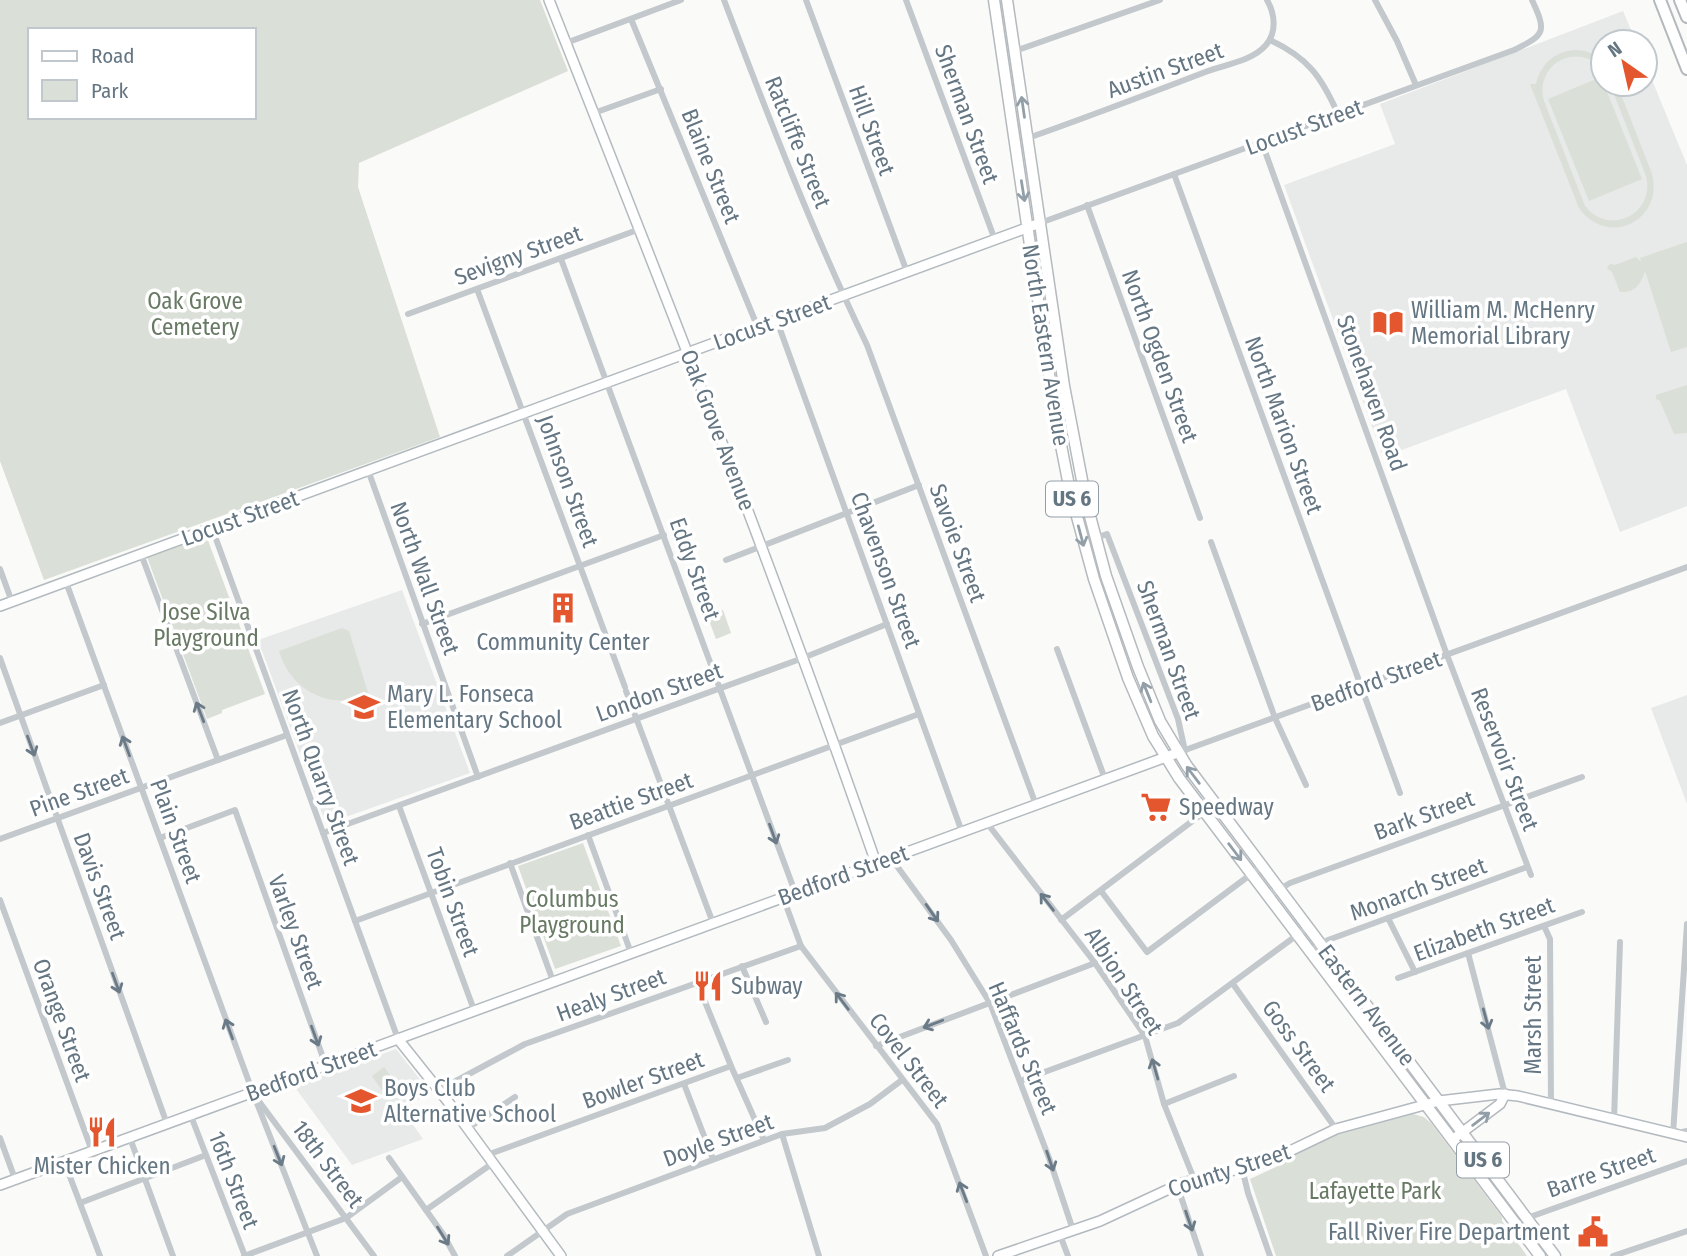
<svg xmlns="http://www.w3.org/2000/svg" width="1687" height="1256" font-family="'Fira Sans Condensed',sans-serif">
<style>
.built{fill:#e8e9e9}
.green{fill:#dadfd7;fill-rule:evenodd}
.lines{fill:none;stroke-linecap:round;stroke-linejoin:round}
.secondary-casing{stroke:#b3babf;stroke-width:12}
.primary-casing{stroke:#b5babe;stroke-width:13}
.highway-casing{stroke:#b4b9bd;stroke-width:14}
.street{stroke:#c3c8cc;stroke-width:6}
.secondary{stroke:#fff;stroke-width:9}
.primary{stroke:#fff;stroke-width:10}
.highway{stroke:#fff;stroke-width:10}
.oneway{stroke:#939fa8}
.oneway2{stroke:#6a7a87}
.labels{text-anchor:middle;stroke-width:7;stroke-linejoin:round;paint-order:stroke}
.shield{fill:#fff;stroke:#939fa8;stroke-width:2}
.shield-label{font-size:21px;font-weight:bold;fill:#657683}
.street-label{font-size:23px;fill:#657683;stroke:#fff}
.park-label{font-size:23px;fill:#687a64;stroke:#fff}
.poi-label{font-size:23px;fill:#657683;stroke:#fff;text-anchor:start}
</style>
<rect width="100%" height="100%" fill="#fafaf8"/>
<g class="built">
<path d="M1623,11L1636,42H1603V84H1645V63L1687,165V506L1620,532L1566,389L1383,457L1284,185L1395,144L1380,104Z"/>
<path d="M402,590L470,773L326,824L258,640Z"/>
<path d="M1687,695V804L1651,708Z"/>
<path d="M396,1049L429,1091L403,1111L423,1139L352,1165L294,1086Z"/>
</g>
<g class="green">
<path d="M0,0H540L568,71L359,163L358,187L440,437L44,580L0,461ZM30,30H254V117H30Z"/>
<path d="M1574,50C1585,50 1594,53 1603,60V69C1577,41 1534,64 1544,101L1585,206C1609,237 1656,214 1646,176L1610,84H1617L1652,174C1664,221 1607,248 1579,208L1530,84H1536C1541,64 1554,52 1574,50Z"/>
<path d="M1601,77L1642,179L1589,201L1548,99Z"/>
<path d="M1687,242V347L1671,352L1645,271C1641,283 1636,293 1620,292L1612,272L1607,268L1610,264L1615,265L1636,257L1641,262L1640,258Z"/>
<path d="M1687,385V433L1674,434L1660,401L1656,399V395Z"/>
<path d="M206,535L265,694L222,710V713L207,719L147,557Z"/>
<path d="M723,610L731,633L716,639L707,615Z"/>
<path d="M342,628L349,631L369,696C329,710 291,691 279,651Z"/>
<path d="M583,843L621,946L555,969L518,866Z"/>
<path d="M384,1067L401,1090L388,1099L372,1076Z"/>
<path d="M1413,1114L1424,1117L1431,1123L1502,1217V1221L1527,1256H1276L1250,1179L1280,1165L1281,1161L1333,1136Z"/>
</g>
<g class="lines">
<g class="secondary-casing">
<g id="secondary">
<path d="M549,0C662,286 775,572 876,863"/>
<path d="M0,606L1040,223"/>
<path d="M398,1039L449,1103L561,1256"/>
<path d="M1452,1140L1500,1104L1505,1094"/>
<path d="M0,1185L1177,753"/>
<path d="M998,1256L1100,1221L1182,1183L1267,1162L1336,1129L1439,1101L1499,1094L1518,1096L1687,1137"/>
</g>
</g>
<g class="primary-casing">
<g id="primary">
<path d="M994,0L1055,415L1070,491L1094,579L1128,678L1153,736L1179,778L1540,1256"/>
<path d="M1007,0L1064,386L1086,501L1106,576L1138,667L1160,721L1187,766L1555,1256"/>
</g>
</g>
<g class="highway-casing">
<g id="highway">
<path d="M1660,0L1687,69"/>
<path d="M1680,0L1687,17"/>
</g>
</g>
<g class="street">
<path d="M724,0C768,116 813,233 867,345L1036,805"/>
<path d="M806,0L907,272"/>
<path d="M906,0L995,240"/>
<path d="M1375,0L1397,41L1416,85"/>
<path d="M631,19L758,328"/>
<path d="M1270,40C1308,58 1321,76 1338,114"/>
<path d="M566,43L681,0"/>
<path d="M1015,51L1160,0"/>
<path d="M594,113L661,89"/>
<path d="M1028,138C1088,117 1148,94 1208,71C1227,64 1252,61 1266,45C1277,32 1275,14 1267,0"/>
<path d="M1262,143L1447,655L1531,875"/>
<path d="M1174,174L1400,793"/>
<path d="M1087,205L1200,518"/>
<path d="M1040,223L1514,50C1545,35 1547,32 1532,0"/>
<path d="M561,259L795,892"/>
<path d="M477,289L625,687"/>
<path d="M408,314L640,229"/>
<path d="M777,321L962,832"/>
<path d="M368,470L478,777"/>
<path d="M212,528L398,1039"/>
<path d="M1096,538L1107,534L1178,719L1185,751"/>
<path d="M1211,542L1275,718L1306,785"/>
<path d="M141,554L218,760"/>
<path d="M726,560L919,485"/>
<path d="M0,569L12,602"/>
<path d="M66,582L253,1093L317,1256"/>
<path d="M422,624L664,535"/>
<path d="M1057,649L1105,779"/>
<path d="M0,658L167,1124"/>
<path d="M626,691L713,923"/>
<path d="M0,723L104,685"/>
<path d="M1177,753L1687,567"/>
<path d="M399,806L474,1010"/>
<path d="M987,823L1095,963L1145,1036L1164,1104L1194,1179"/>
<path d="M323,833L803,658L887,624"/>
<path d="M588,835L631,953"/>
<path d="M160,838L235,810L326,1066"/>
<path d="M0,839L287,735"/>
<path d="M891,858L951,940L990,1003L1049,1158L1073,1230"/>
<path d="M510,863L553,981"/>
<path d="M1101,891L1147,952L1262,866"/>
<path d="M1268,896L1290,883L1582,777"/>
<path d="M783,897L801,946L937,1124L986,1256"/>
<path d="M0,900L92,1151"/>
<path d="M1388,918L1415,972"/>
<path d="M1061,920L1215,804"/>
<path d="M355,921L919,714"/>
<path d="M1687,924L1673,1134L1687,1131"/>
<path d="M1544,926L1550,939L1551,1104"/>
<path d="M1310,951L1328,940L1527,867"/>
<path d="M1468,953L1505,1094"/>
<path d="M742,966L766,1022"/>
<path d="M1398,978L1582,912"/>
<path d="M697,982L731,1066L764,1140"/>
<path d="M1233,984L1336,1129"/>
<path d="M876,1046L1095,963"/>
<path d="M737,1078L788,1060"/>
<path d="M1020,1081L1178,1023L1308,927"/>
<path d="M684,1084L713,1159"/>
<path d="M439,1090L525,1044L801,946"/>
<path d="M258,1100L374,1256"/>
<path d="M1164,1104L1234,1076"/>
<path d="M191,1116L245,1256"/>
<path d="M1614,1120L1620,942"/>
<path d="M468,1128L515,1097"/>
<path d="M782,1134L819,1256"/>
<path d="M0,1138L15,1179"/>
<path d="M130,1138L173,1256"/>
<path d="M487,1155L731,1066"/>
<path d="M389,1158L443,1234L455,1256"/>
<path d="M64,1161L100,1256"/>
<path d="M1242,1168L1248,1193L1270,1256"/>
<path d="M1177,1185L1201,1256"/>
<path d="M80,1203L206,1155"/>
<path d="M426,1210L493,1163"/>
<path d="M1527,1218L1687,1161"/>
<path d="M1060,1235L1068,1256"/>
<path d="M244,1256L346,1218L402,1177"/>
<path d="M507,1256L567,1214L782,1134L825,1128L870,1104L902,1080"/>
<path d="M1613,1256L1687,1231"/>
</g>
<use href="#secondary" class="secondary"/>
<use href="#primary" class="primary"/>
<use href="#highway" class="highway"/>
</g>
<defs><path id="oneway-shaft" d="M-6 0H5M1.5-3L5.5 0L1.5 3" fill="none" stroke-width="1.6" stroke-linecap="round" stroke-linejoin="round" transform="scale(1.75)"/></defs>
<g class="oneway">
<use href="#oneway-shaft" transform="translate(1023 107) rotate(-98)"/>
<use href="#oneway-shaft" transform="translate(1023 191) rotate(81)"/>
<use href="#oneway-shaft" transform="translate(1081 536) rotate(75)"/>
<use href="#oneway-shaft" transform="translate(1147 692) rotate(-112)"/>
<use href="#oneway-shaft" transform="translate(1193 775) rotate(-127)"/>
<use href="#oneway-shaft" transform="translate(1235 852) rotate(53)"/>
<use href="#oneway-shaft" transform="translate(1481 1119) rotate(-37)"/>
</g>
<g class="oneway2">
<use href="#oneway-shaft" transform="translate(200 712) rotate(-111)"/>
<use href="#oneway-shaft" transform="translate(31 746) rotate(70)"/>
<use href="#oneway-shaft" transform="translate(126 746) rotate(-110)"/>
<use href="#oneway-shaft" transform="translate(773 834) rotate(70)"/>
<use href="#oneway-shaft" transform="translate(1047 902) rotate(-128)"/>
<use href="#oneway-shaft" transform="translate(932 913) rotate(55)"/>
<use href="#oneway-shaft" transform="translate(116 983) rotate(70)"/>
<use href="#oneway-shaft" transform="translate(842 1001) rotate(-127)"/>
<use href="#oneway-shaft" transform="translate(1486 1019) rotate(75)"/>
<use href="#oneway-shaft" transform="translate(933 1024) rotate(159)"/>
<use href="#oneway-shaft" transform="translate(229 1029) rotate(-110)"/>
<use href="#oneway-shaft" transform="translate(315 1036) rotate(70)"/>
<use href="#oneway-shaft" transform="translate(1155 1069) rotate(-106)"/>
<use href="#oneway-shaft" transform="translate(278 1156) rotate(68)"/>
<use href="#oneway-shaft" transform="translate(1050 1161) rotate(71)"/>
<use href="#oneway-shaft" transform="translate(963 1192) rotate(-111)"/>
<use href="#oneway-shaft" transform="translate(1189 1221) rotate(71)"/>
<use href="#oneway-shaft" transform="translate(443 1236) rotate(58)"/>
</g>
<defs>
<g id="library-bare" transform="scale(2.415)"><path d="M-6-4Q-3-5.5-.7-3.5V5Q-3 3-6 4ZM6-4Q3-5.5 .7-3.5V5Q3 3 6 4Z" fill="#e4572e" stroke="#fff" stroke-width="2.5" paint-order="stroke"/></g>
<g id="building-bare" transform="scale(2.415)"><path d="M-4-6H4V6H1V3H-1V6H-4ZM-2.5-4.3h1.7v1.8h-1.7ZM.8-4.3h1.7v1.8H.8ZM-2.5-1h1.7V.8h-1.7ZM.8-1h1.7V.8H.8Z" fill="#e4572e" stroke="#fff" stroke-width="2.5" paint-order="stroke"/></g>
<g id="school-bare" transform="scale(2.415)"><path d="M0-5L7-2L0 1L-7-2ZM-4 1L0 2.5L4 1V4Q0 6-4 4Z" fill="#e4572e" stroke="#fff" stroke-width="2.5" paint-order="stroke"/></g>
<g id="supermarket-bare" transform="scale(2.415)"><path d="M-6-5.5h2.5l.6 2H6L4.5 2H-2.5L-4.4-4H-6ZM-1.5 3.2a1.3 1.3 0 1 0 .1 0ZM3 3.2a1.3 1.3 0 1 0 .1 0Z" fill="#e4572e" stroke="#fff" stroke-width="2.5" paint-order="stroke"/></g>
<g id="restaurant-bare" transform="scale(2.415)"><path d="M-5-6h1v4h1v-4h1v4h1v-4h1v5L-1.5 .5V6h-2V.5L-5-1ZM5-6V6H3V1.5H1.5Q1.5-4 5-6Z" fill="#e4572e" stroke="#fff" stroke-width="2.5" paint-order="stroke"/></g>
<g id="civic-bare" transform="scale(2.415)"><path d="M-.6-6.5H3V-4.5H.6V-3L4-1V1h2V6H-6V1h2V-1L-.6-3ZM-1.2 2.5V6h2.4V2.5Z" fill="#e4572e" stroke="#fff" stroke-width="2.5" paint-order="stroke"/></g>
</defs>
<g fill-rule="evenodd">
<use href="#library-bare" x="1388" y="323"/>
<use href="#building-bare" x="563" y="608"/>
<use href="#school-bare" x="364" y="707"/>
<use href="#supermarket-bare" x="1156" y="807"/>
<use href="#restaurant-bare" x="708" y="986"/>
<use href="#school-bare" x="361" y="1101"/>
<use href="#restaurant-bare" x="102" y="1132"/>
<use href="#civic-bare" x="1593" y="1232"/>
</g>
<g class="labels">
<g class="shield">
<rect x="1046" y="481.5" width="52" height="35" rx="5"/>
<rect x="1457" y="1142.5" width="52" height="35" rx="5"/>
</g>
<g class="shield-label">
<text x="1072" y="506">US 6</text>
<text x="1483" y="1167">US 6</text>
</g>
<g class="street-label">
<text transform="translate(1165 70) rotate(-20)" y="8">Austin Street</text>
<text transform="translate(967 114) rotate(70)" y="8">Sherman Street</text>
<text transform="translate(1304 127) rotate(-20)" y="8">Locust Street</text>
<text transform="translate(872 130) rotate(70)" y="8">Hill Street</text>
<text transform="translate(798 142) rotate(68)" y="8">Ratcliffe Street</text>
<text transform="translate(711 166) rotate(68)" y="8">Blaine Street</text>
<text transform="translate(518 255) rotate(-20)" y="8">Sevigny Street</text>
<text transform="translate(772 322) rotate(-20)" y="8">Locust Street</text>
<text transform="translate(1046 345) rotate(81)" y="8">North Eastern Avenue</text>
<text transform="translate(1160 356) rotate(70)" y="8">North Ogden Street</text>
<text transform="translate(1372 393) rotate(70)" y="8">Stonehaven Road</text>
<text transform="translate(1284 425) rotate(70)" y="8">North Marion Street</text>
<text transform="translate(718 430) rotate(69)" y="8">Oak Grove Avenue</text>
<text transform="translate(568 481) rotate(70)" y="8">Johnson Street</text>
<text transform="translate(240 518) rotate(-20)" y="8">Locust Street</text>
<text transform="translate(958 543) rotate(70)" y="8">Savoie Street</text>
<text transform="translate(695 569) rotate(70)" y="8">Eddy Street</text>
<text transform="translate(886 570) rotate(70)" y="8">Chavenson Street</text>
<text transform="translate(425 578) rotate(70)" y="8">North Wall Street</text>
<text transform="translate(1169 650) rotate(70)" y="8">Sherman Street</text>
<text transform="translate(1376 681) rotate(-20)" y="8">Bedford Street</text>
<text transform="translate(659 692) rotate(-20)" y="8">London Street</text>
<text transform="translate(1505 759) rotate(69)" y="8">Reservoir Street</text>
<text transform="translate(321 777) rotate(70)" y="8">North Quarry Street</text>
<text transform="translate(79 792) rotate(-20)" y="8">Pine Street</text>
<text transform="translate(631 801) rotate(-20)" y="8">Beattie Street</text>
<text transform="translate(1424 815) rotate(-20)" y="8">Bark Street</text>
<text transform="translate(176 831) rotate(70)" y="8">Plain Street</text>
<text transform="translate(843 875) rotate(-20)" y="8">Bedford Street</text>
<text transform="translate(100 886) rotate(70)" y="8">Davis Street</text>
<text transform="translate(1418 889) rotate(-20)" y="8">Monarch Street</text>
<text transform="translate(453 902) rotate(70)" y="8">Tobin Street</text>
<text transform="translate(1484 929) rotate(-20)" y="8">Elizabeth Street</text>
<text transform="translate(296 932) rotate(70)" y="8">Varley Street</text>
<text transform="translate(1124 981) rotate(57)" y="8">Albion Street</text>
<text transform="translate(611 995) rotate(-20)" y="8">Healy Street</text>
<text transform="translate(1367 1005) rotate(53)" y="8">Eastern Avenue</text>
<text transform="translate(1533 1015) rotate(-90)" y="8">Marsh Street</text>
<text transform="translate(62 1020) rotate(70)" y="8">Orange Street</text>
<text transform="translate(1299 1046) rotate(54)" y="8">Goss Street</text>
<text transform="translate(1023 1048) rotate(67)" y="8">Haffards Street</text>
<text transform="translate(909 1060) rotate(52)" y="8">Covel Street</text>
<text transform="translate(311 1071) rotate(-20)" y="8">Bedford Street</text>
<text transform="translate(643 1080) rotate(-20)" y="8">Bowler Street</text>
<text transform="translate(718 1140) rotate(-20)" y="8">Doyle Street</text>
<text transform="translate(328 1164) rotate(53)" y="8">18th Street</text>
<text transform="translate(1229 1170) rotate(-18)" y="8">County Street</text>
<text transform="translate(1601 1172) rotate(-19)" y="8">Barre Street</text>
<text transform="translate(234 1180) rotate(69)" y="8">16th Street</text>
</g>
<g class="park-label">
<text x="195" y="309">Oak Grove<tspan x="195" dy="26">Cemetery</tspan></text>
<text x="206" y="620">Jose Silva<tspan x="206" dy="26">Playground</tspan></text>
<text x="572" y="907">Columbus<tspan x="572" dy="26">Playground</tspan></text>
<text x="1375" y="1199">Lafayette Park</text>
</g>
<g class="poi-label">
<text x="1411" y="318">William M. McHenry<tspan x="1411" dy="26">Memorial Library</tspan></text>
<text x="563" y="650" text-anchor="middle">Community Center</text>
<text x="387" y="702">Mary L. Fonseca<tspan x="387" dy="26">Elementary School</tspan></text>
<text x="1179" y="815">Speedway</text>
<text x="731" y="994">Subway</text>
<text x="384" y="1096">Boys Club<tspan x="384" dy="26">Alternative School</tspan></text>
<text x="102" y="1174" text-anchor="middle">Mister Chicken</text>
<text x="1570" y="1240" text-anchor="end">Fall River Fire Department</text>
</g>
</g>
<rect x="28" y="28" width="228" height="91" fill="#ffffff" stroke="#c1c8cd" stroke-width="2"/>
<rect x="42" y="51" width="35" height="10" fill="#ffffff" stroke="#c1c8cd" stroke-width="2"/>
<text x="91" y="63" font-size="21" fill="#657683">Road</text>
<rect x="42" y="80" width="35" height="21" fill="#dadfd7" stroke="#c1c8cd" stroke-width="2"/>
<text x="91" y="98" font-size="21" fill="#657683">Park</text>
<g transform="translate(1624 63) rotate(326)"><circle r="33" fill="#ffffff" stroke="#c1c8cd" stroke-width="2"/>
<path d="M0-5L12 26L0 18L-12 26Z" fill="#e4572e"/>
<text y="-10" font-size="19" font-weight="bold" text-anchor="middle" fill="#657683">N</text>
</g>
</svg>
